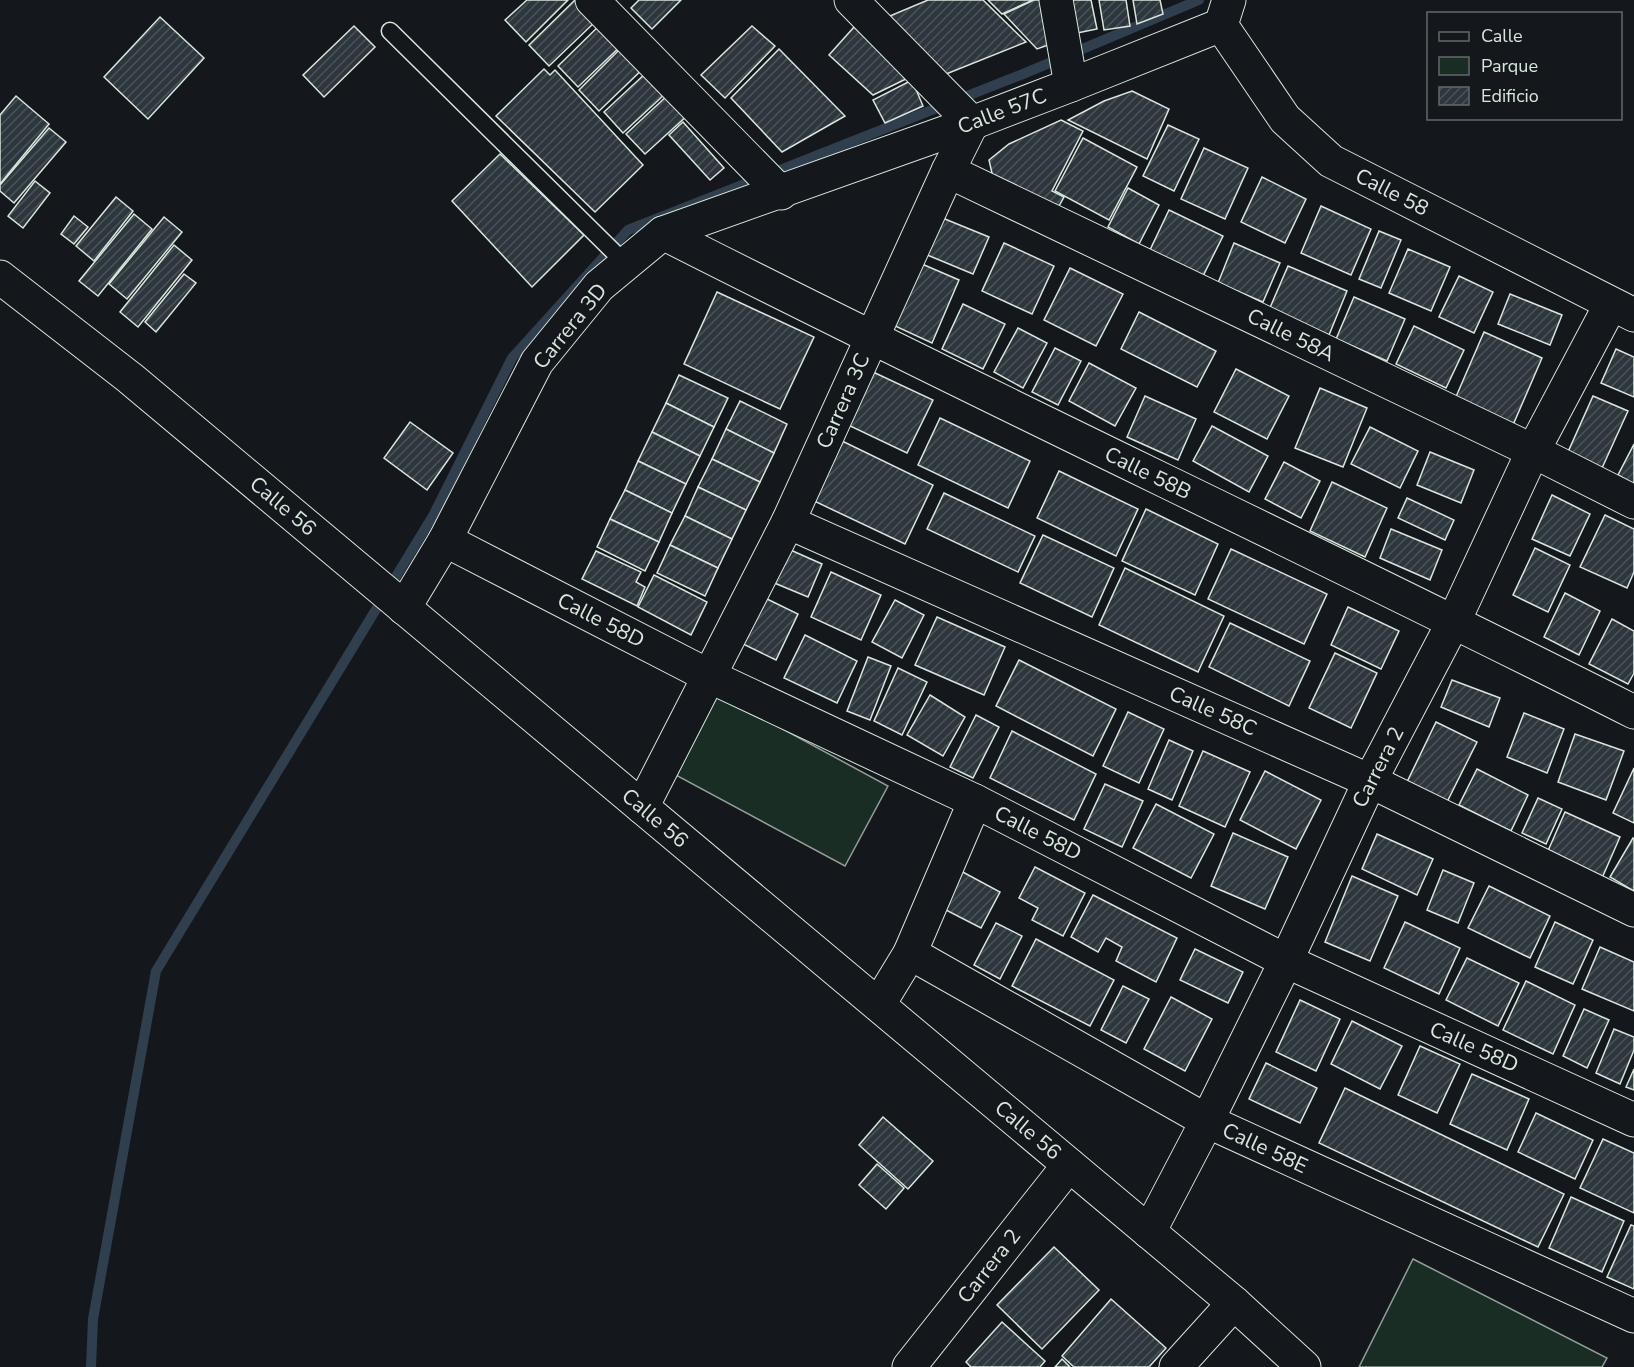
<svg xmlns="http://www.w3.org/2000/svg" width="1634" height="1367" font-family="'Nunito Sans',sans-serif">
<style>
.green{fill:#1a2d24;stroke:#939e99;stroke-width:1.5}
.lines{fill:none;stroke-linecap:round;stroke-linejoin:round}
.stream{stroke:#2f3f4d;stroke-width:10}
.building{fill:url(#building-hatch);stroke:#d8e6dc;stroke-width:1.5}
.lane-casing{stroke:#d8e6dc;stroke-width:19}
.street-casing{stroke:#d8e6dc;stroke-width:35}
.secondary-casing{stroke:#d8e6dc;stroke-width:35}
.lane{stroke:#14181c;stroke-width:16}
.street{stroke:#14181c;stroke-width:33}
.secondary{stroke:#14181c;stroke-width:33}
.labels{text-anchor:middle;stroke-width:4.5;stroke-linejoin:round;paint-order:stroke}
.street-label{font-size:21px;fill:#d8e6dc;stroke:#14181c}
</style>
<defs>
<pattern id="building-hatch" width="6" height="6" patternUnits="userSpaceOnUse" patternTransform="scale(1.5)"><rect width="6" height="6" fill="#2c363c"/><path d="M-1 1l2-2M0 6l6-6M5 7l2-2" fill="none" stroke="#4a5358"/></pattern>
</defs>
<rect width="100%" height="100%" fill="#14181c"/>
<g class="green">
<path d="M716,693L888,786L845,866L672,773Z"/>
<path d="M1413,1259L1607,1358L1602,1367H1359Z"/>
</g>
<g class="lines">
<path class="stream" d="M91,1367L93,1319L156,971L434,514L512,358L628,230L1023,74L1199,0"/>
</g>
<g class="building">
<path d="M527,0H568L526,42L505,20Z"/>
<path d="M575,0H578L597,20L549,66L529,45Z"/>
<path d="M639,0H681L652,29L631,8Z"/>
<path d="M928,0H983L1026,42L936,78L885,18Z"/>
<path d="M988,0H1033L1002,14Z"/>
<path d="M1034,0H1041L1054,43L1037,49L1004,14Z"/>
<path d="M1065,0H1091L1097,29L1072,34Z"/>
<path d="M1099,0H1126L1130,26L1104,30Z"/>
<path d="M1133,0H1160L1163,14L1137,24Z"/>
<path d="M160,17L204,58L148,119L104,77Z"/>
<path d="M605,20L626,41L578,87L558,66Z"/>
<path d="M354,26L375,47L324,97L303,75Z"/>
<path d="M752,26L775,46L725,98L701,75Z"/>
<path d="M854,27L908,78L873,95L829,55Z"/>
<path d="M626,43L647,65L599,111L579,90Z"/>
<path d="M779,49L845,116L782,152L731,98Z"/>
<path d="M544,69L550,75L555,70L643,165L595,212L496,116Z"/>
<path d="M647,72L666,93L623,133L604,112Z"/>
<path d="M912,80L923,106L885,123L873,100Z"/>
<path d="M1132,91L1169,109L1147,159L1068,120L1104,101Z"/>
<path d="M669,94L688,115L645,154L626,134Z"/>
<path d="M16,96L49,124L0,184V115Z"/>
<path d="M1061,120L1083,131L1052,191L1064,197L1055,213L994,182L989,160L1009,144Z"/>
<path d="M683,122L724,168L710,180L669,135Z"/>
<path d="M1168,125L1199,139L1174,191L1143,176Z"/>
<path d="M49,128L66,142L14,203L0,191V185Z"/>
<path d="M1083,138L1137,167L1109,220L1055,191Z"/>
<path d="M1204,148L1248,168L1225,219L1181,199Z"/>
<path d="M500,154L584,235L532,287L452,201Z"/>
<path d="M1262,177L1306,199L1285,243L1241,222Z"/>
<path d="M35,181L50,193L23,228L8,216Z"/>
<path d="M1128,188L1159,205L1139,244L1108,227Z"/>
<path d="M116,197L133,211L94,261L76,246Z"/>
<path d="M1321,206L1371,229L1351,275L1301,253Z"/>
<path d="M1169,210L1223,236L1203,276L1150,250Z"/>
<path d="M134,214L152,229L98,296L79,281Z"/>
<path d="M74,216L88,227L74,244L61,234Z"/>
<path d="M164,217L182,232L127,299L109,284Z"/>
<path d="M940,217L989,237L973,274L925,254Z"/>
<path d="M1379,231L1401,240L1381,288L1359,279Z"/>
<path d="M1004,243L1054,266L1032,314L982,291Z"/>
<path d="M1234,243L1280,263L1263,302L1218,283Z"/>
<path d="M174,245L192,260L138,327L120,312Z"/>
<path d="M1408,249L1450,267L1431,311L1389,293Z"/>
<path d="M922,264L959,280L932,343L895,326Z"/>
<path d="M1288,266L1347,291L1329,335L1269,310Z"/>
<path d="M1070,268L1123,294L1096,346L1044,320Z"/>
<path d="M184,274L196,283L156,332L145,322Z"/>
<path d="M1459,276L1493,292L1474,333L1439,317Z"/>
<path d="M717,292L814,337L780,409L684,364Z"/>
<path d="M1510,294L1562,315L1550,345L1498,324Z"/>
<path d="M1354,297L1405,319L1387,361L1336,339Z"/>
<path d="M963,304L1005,324L983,369L942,349Z"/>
<path d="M1139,312L1216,351L1197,387L1121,349Z"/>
<path d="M1414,326L1464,350L1446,388L1396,364Z"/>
<path d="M1018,328L1047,343L1023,388L994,372Z"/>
<path d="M1484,332L1542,358L1513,425L1455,399Z"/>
<path d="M1055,348L1081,361L1058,405L1032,392Z"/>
<path d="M1616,349L1634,357V397L1601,383Z"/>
<path d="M1089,363L1136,388L1115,426L1069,401Z"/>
<path d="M1236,369L1289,396L1267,439L1214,412Z"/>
<path d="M873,372L933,400L907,453L848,425Z"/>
<path d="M679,375L728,398L714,427L666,403Z"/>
<path d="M1320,388L1367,408L1343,467L1295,448Z"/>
<path d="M1145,396L1196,419L1178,460L1127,437Z"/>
<path d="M1593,396L1628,411L1602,468L1568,452Z"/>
<path d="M740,401L787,424L774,453L726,429Z"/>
<path d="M666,403L714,427L700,456L652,432Z"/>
<path d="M940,418L1030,461L1008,508L918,465Z"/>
<path d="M410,422L453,453L427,490L384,458Z"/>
<path d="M1212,426L1268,456L1249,492L1193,461Z"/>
<path d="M1370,427L1418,451L1400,488L1351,464Z"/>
<path d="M726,429L774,453L760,482L712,459Z"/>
<path d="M652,432L700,456L686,484L638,461Z"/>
<path d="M840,440L933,485L905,544L812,500Z"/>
<path d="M1634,444V484L1618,475Z"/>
<path d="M1430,452L1474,470L1461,503L1417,485Z"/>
<path d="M712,459L760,482L746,510L698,487Z"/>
<path d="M638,461L686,484L672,513L625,490Z"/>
<path d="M1284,462L1320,481L1301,518L1265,499Z"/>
<path d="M1059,471L1138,509L1116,556L1037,518Z"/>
<path d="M1332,482L1387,508L1365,557L1310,531Z"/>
<path d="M698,487L746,510L732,539L685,516Z"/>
<path d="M625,490L672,513L659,542L610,519Z"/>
<path d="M944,493L1035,536L1018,572L927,529Z"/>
<path d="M1552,495L1590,514L1570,556L1532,539Z"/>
<path d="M1407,498L1454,520L1445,540L1398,518Z"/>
<path d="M1146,509L1218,544L1195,595L1122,561Z"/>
<path d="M1605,515L1634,529V572L1627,588L1580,567Z"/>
<path d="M685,516L732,539L718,568L670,545Z"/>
<path d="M610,519L659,542L645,571L597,547Z"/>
<path d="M1391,529L1442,550L1430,580L1380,558Z"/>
<path d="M1043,535L1114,568L1092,617L1020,583Z"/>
<path d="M670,545L718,568L705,596L657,573Z"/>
<path d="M786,548L822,564L808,597L772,582Z"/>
<path d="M1535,548L1570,565L1548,612L1513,595Z"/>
<path d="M1231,549L1327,594L1304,644L1208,599Z"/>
<path d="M596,551L641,572L636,582L645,587L637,606L582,579Z"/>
<path d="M1125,568L1224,616L1198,672L1099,625Z"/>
<path d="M831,572L881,595L861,640L811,617Z"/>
<path d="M654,575L707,602L691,635L638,607Z"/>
<path d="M1565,593L1600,611L1579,655L1544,637Z"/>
<path d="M765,598L798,614L776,660L743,644Z"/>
<path d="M895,600L924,615L902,658L872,642Z"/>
<path d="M1348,607L1399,631L1381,669L1331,645Z"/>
<path d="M937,617L1005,647L984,695L915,665Z"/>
<path d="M1612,619L1634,631V673L1628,684L1589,664Z"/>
<path d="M1230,623L1310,661L1289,706L1209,667Z"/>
<path d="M805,635L857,661L837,703L784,678Z"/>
<path d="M1335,653L1377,673L1351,728L1309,708Z"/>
<path d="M868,657L891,666L870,720L847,711Z"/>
<path d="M1019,660L1116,709L1093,756L996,706Z"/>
<path d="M898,668L927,682L902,735L874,721Z"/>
<path d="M1452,680L1500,698L1489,727L1441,707Z"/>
<path d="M930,695L965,717L943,756L907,735Z"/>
<path d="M1128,712L1164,729L1139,783L1103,766Z"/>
<path d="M1524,713L1564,729L1547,773L1507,757Z"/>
<path d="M976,715L999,727L973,778L950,767Z"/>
<path d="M1436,722L1477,742L1447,802L1407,782Z"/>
<path d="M1012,731L1096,774L1074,820L990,778Z"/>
<path d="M1575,734L1624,751L1606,800L1558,782Z"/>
<path d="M1169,740L1193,751L1172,800L1148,789Z"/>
<path d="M1203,751L1250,772L1225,827L1179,806Z"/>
<path d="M1634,768V823L1613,813Z"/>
<path d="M1477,769L1528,795L1511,831L1459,805Z"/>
<path d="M1265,771L1321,800L1296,849L1240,820Z"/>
<path d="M1105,784L1143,801L1122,847L1084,829Z"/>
<path d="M1538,798L1562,809L1546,844L1522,833Z"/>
<path d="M1156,804L1214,834L1191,878L1133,848Z"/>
<path d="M1565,812L1620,837L1602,878L1547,853Z"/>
<path d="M1233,833L1288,857L1265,909L1211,886Z"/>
<path d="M1377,834L1433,859L1417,895L1362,869Z"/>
<path d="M1633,838L1634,839V891L1610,877Z"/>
<path d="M1035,867L1085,893L1063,936L1032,920L1038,908L1019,898Z"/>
<path d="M959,870L1000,892L981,928L940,907Z"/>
<path d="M1443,870L1474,883L1458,923L1427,910Z"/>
<path d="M1352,876L1398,896L1370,961L1325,942Z"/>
<path d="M1489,886L1550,916L1530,958L1468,928Z"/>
<path d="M1093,895L1177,938L1156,982L1116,961L1122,947L1106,938L1098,952L1071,937Z"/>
<path d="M1405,922L1460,948L1439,994L1384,968Z"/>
<path d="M1555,922L1593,940L1573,984L1535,967Z"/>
<path d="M996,923L1022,936L1000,979L974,965Z"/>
<path d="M1036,939L1114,980L1090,1026L1012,986Z"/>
<path d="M1600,947L1634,962V1011L1582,989Z"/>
<path d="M1195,949L1243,972L1228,1003L1180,980Z"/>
<path d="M1467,958L1519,983L1498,1026L1446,1000Z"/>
<path d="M1526,981L1575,1005L1553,1054L1503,1030Z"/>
<path d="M1123,986L1149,999L1126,1043L1101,1030Z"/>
<path d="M1171,997L1212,1019L1185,1071L1144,1049Z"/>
<path d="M1300,1000L1340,1019L1316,1071L1276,1052Z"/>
<path d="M1584,1009L1609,1020L1587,1068L1563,1056Z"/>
<path d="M1352,1021L1402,1046L1380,1089L1331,1064Z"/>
<path d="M1614,1029L1634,1037V1050L1620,1084L1596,1073Z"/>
<path d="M1420,1046L1460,1064L1437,1113L1398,1095Z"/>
<path d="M1266,1063L1317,1088L1300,1123L1249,1099Z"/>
<path d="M1634,1069V1090L1626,1087Z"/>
<path d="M1472,1074L1529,1099L1507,1150L1450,1124Z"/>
<path d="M1345,1088L1564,1194L1538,1247L1319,1143Z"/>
<path d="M1536,1113L1593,1140L1575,1179L1518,1152Z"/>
<path d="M883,1117L933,1161L908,1189L859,1145Z"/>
<path d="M1603,1139L1634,1153V1213L1580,1188Z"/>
<path d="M877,1164L904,1188L886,1209L859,1185Z"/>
<path d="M1571,1197L1624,1221L1602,1272L1549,1248Z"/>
<path d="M1631,1225L1634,1226V1289L1607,1277Z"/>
<path d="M1054,1247L1099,1290L1042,1349L997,1305Z"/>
<path d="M1111,1299L1166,1348L1149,1367H1074L1062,1356Z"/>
<path d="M1002,1322L1045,1361L1040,1367H971L966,1362Z"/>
<path d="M1062,1359L1070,1367H1055Z"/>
</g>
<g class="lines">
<g class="lane-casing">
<path id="lane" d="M390,31L626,264"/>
</g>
<g class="street-casing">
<g id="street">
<path d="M592,0L781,193"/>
<path d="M1056,0L1071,85"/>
<path d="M1221,25L1285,119L1331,161L1634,315"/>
<path d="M948,171L1533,451L1634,502"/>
<path d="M663,233C985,397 1312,549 1634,712"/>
<path d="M788,522L1370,781L1634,910"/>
<path d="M445,540L709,676L975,801L1286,961L1634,1120"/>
<path d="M642,807L788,522L948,171L972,123L851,0"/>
<path d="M910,953L1207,1121L1634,1316"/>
<path d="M879,1004L910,953L975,801"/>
<path d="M1149,1232L1207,1121L1286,961L1370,781L1454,621L1533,451L1611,304"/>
<path d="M909,1367L1069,1165"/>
<path d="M1176,1367L1234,1303"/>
</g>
</g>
<g class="secondary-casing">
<g id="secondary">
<path d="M0,277L130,378L1234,1303L1304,1367"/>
<path d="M404,608L445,540L537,362L599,286L663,233L972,123L1071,85L1221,25L1229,0"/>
</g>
</g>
<use href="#lane" class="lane"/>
<use href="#street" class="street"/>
<use href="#secondary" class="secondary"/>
</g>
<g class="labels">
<g class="street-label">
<text transform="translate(1002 111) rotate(-21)" y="7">Calle 57C</text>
<text transform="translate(1392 192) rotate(27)" y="7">Calle 58</text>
<text transform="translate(570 326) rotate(-51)" y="7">Carrera 3D</text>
<text transform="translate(1291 335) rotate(26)" y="7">Calle 58A</text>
<text transform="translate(843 401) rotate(-66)" y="7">Carrera 3C</text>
<text transform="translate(1148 473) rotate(26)" y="7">Calle 58B</text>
<text transform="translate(283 506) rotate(40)" y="7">Calle 56</text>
<text transform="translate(601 620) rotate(27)" y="7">Calle 58D</text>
<text transform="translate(1213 711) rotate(24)" y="7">Calle 58C</text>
<text transform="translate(1378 767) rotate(-63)" y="7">Carrera 2</text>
<text transform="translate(655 818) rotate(40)" y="7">Calle 56</text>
<text transform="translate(1038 833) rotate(27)" y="7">Calle 58D</text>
<text transform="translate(1474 1047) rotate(24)" y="7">Calle 58D</text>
<text transform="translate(1028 1130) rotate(40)" y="7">Calle 56</text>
<text transform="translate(1265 1148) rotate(25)" y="7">Calle 58E</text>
<text transform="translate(989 1266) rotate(-52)" y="7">Carrera 2</text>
</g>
</g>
<rect x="1427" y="12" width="195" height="108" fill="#14181c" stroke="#626a69" stroke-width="1.5"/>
<rect x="1439" y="32" width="30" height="9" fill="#14181c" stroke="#626a69" stroke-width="1.5"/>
<text x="1481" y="42" font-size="18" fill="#d8e6dc">Calle</text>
<rect x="1439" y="57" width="30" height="18" fill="#1a2d24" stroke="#626a69" stroke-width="1.5"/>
<text x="1481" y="72" font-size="18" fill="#d8e6dc">Parque</text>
<rect x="1439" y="87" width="30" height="18" fill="url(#building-hatch)" stroke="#626a69" stroke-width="1.5"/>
<text x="1481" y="102" font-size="18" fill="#d8e6dc">Edificio</text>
</svg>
